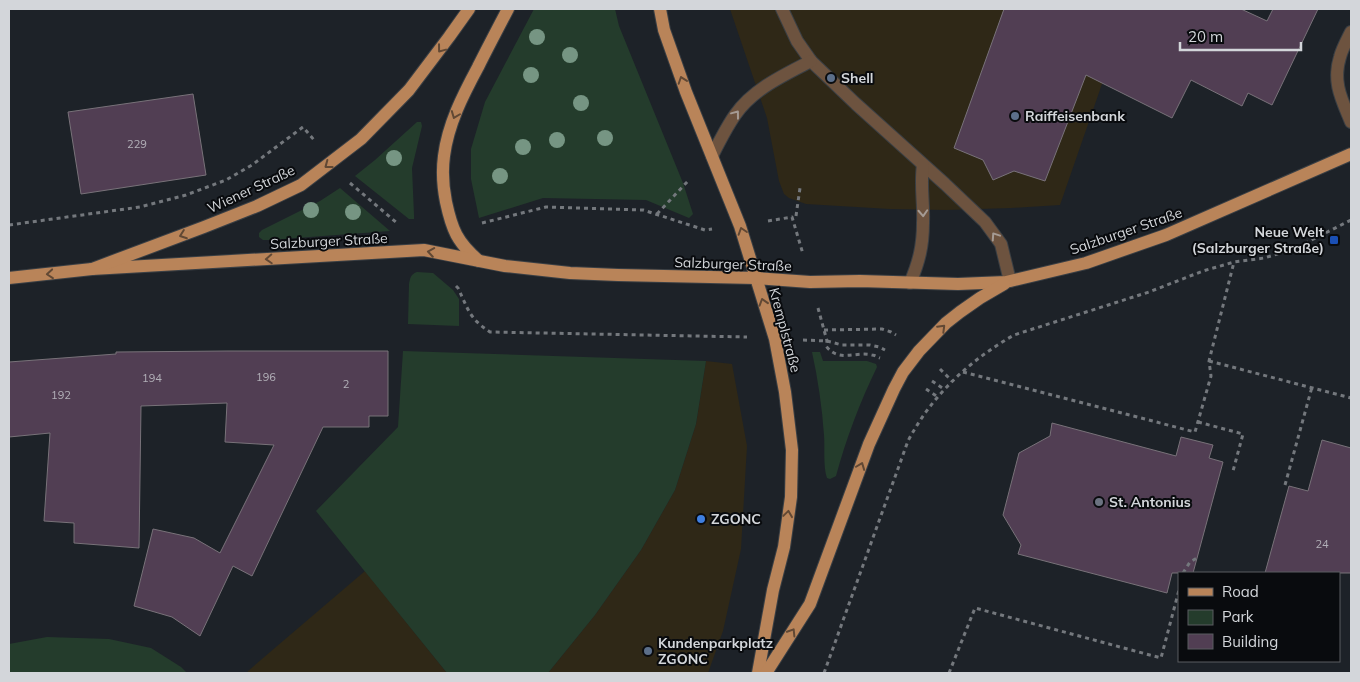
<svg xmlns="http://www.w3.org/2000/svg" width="1360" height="682" font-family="Mulish,sans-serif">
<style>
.commercial{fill:#2f2817}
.green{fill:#243c2c}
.building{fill:#513e53;stroke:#787279}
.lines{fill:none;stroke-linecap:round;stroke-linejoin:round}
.minor-casing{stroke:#3a3f44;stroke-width:14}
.major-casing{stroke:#3a3f44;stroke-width:14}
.path{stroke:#74787d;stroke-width:3;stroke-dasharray:4 4;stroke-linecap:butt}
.minor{stroke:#6d533f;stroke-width:12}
.major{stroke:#b98459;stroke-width:12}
.tree{fill:#769583}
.oneway{stroke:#614834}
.oneway2{stroke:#a59b94}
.service-dot{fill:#5c6f8a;stroke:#090b0e;stroke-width:2}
.transit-dot{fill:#1a4fb4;stroke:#090b0e;stroke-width:2}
.worship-dot{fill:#6b7280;stroke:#090b0e;stroke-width:2}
.shop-dot{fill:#3f7fe0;stroke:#090b0e;stroke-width:2}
.labels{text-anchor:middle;stroke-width:4;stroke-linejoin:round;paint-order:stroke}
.number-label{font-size:11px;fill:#b2b0b8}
.poi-label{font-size:14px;font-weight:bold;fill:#d3d6da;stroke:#090b0e;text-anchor:start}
.street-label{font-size:14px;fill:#d3d6da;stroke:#090b0e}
</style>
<rect width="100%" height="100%" fill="#1d2228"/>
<g class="commercial">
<path d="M730,9H1128L1060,205L1011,208L946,210L890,209L806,204L789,198L784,194L779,181L767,118Z"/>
<path d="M706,361L732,364L747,446L741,549L723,631L708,673H548L595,615L641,550L675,490L696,424Z"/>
<path d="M365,571L447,673H247L248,671Z"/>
</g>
<g class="green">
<path d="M534,9H615L619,26L683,183L693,214L689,218L646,200L543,198L479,218L471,179V149L485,102Z"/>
<path d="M417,122H421L422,126L412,168L414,215V219H409L355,176L375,160Z"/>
<path d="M340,188L390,231L270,240H263L259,237V233L262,230L320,201Z"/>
<path d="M417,272L433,273L453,290L459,299V326L408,324L409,284C410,278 411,274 417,272Z"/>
<path d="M403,351L706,361L696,424L675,490L641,550L595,615L548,673H447L316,511L398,427Z"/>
<path d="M812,352H820L823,361H867L876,364L877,367C860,402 846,439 836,476L830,479L827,478C823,467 825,447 824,435C822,407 818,379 812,352Z"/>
<path d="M47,637L109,639L151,648L181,667L187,673H9V644Z"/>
</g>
<g class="building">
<path d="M1004,9H1241L1267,21L1273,9H1318L1272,105L1248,93L1242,106L1191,80L1172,118L1086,75L1045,181L1014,171L993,180L983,160L954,148Z"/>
<path d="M193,94L206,175L81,194L68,112Z"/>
<path d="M227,351H388V416H369V427H323L252,576L233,566L200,636L172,617L134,606L153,529L194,538L220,553L274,445L225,442L227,403L141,406L139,548L74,543V523L44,521L50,433L9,437V362L116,354V352Z"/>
<path d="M1052,423L1176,456L1181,437L1213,445L1209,458L1223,462L1193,573H1172L1167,593L1018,554L1021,545L1003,515L1019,453L1050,436Z"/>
<path d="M1322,440L1351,448V573H1265L1289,486L1308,491Z"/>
</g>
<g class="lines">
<g class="minor-casing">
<g id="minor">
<path d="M782,9L797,41L811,61L856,104L945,184L985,222L1001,244L1010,281"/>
<path d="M1351,32C1347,40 1342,49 1340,57C1332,82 1342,100 1351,122"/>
<path d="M712,156C719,142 726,128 735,115C753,89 784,75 811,61"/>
<path d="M910,283C919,262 923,246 923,223C924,203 920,185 923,165"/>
</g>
</g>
<g class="major-casing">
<g id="major">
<path d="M660,9L664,30L686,92L740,226L775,339L785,392L792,450L791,497L784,547L773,590L758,673"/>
<path d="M479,261C457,242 452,230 446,202C443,187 442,171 444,156C448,124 463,95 478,67C488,47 498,28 508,9"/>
<path d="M92,269L424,250L505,266L570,273L618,275L756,278L810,282L860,281L958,284L1006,282L1086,263L1166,235L1351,154"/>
<path d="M9,278L92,269L204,227L257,206L301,185L361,139L409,90L449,37L469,9"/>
<path d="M766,673L810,604L869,444L894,389L903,372L919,351L946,323L960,312L980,298L1004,284"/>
</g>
</g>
<g class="path">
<path d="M350,183L397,223"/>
<path d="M657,214L688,181"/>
<path d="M796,216L800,188"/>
<path d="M768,221L792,217L803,254"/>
<path d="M482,223L546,207L643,210L705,230L712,229"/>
<path d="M9,225L140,207L186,195L226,180L252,165L303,127L314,140"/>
<path d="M456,286L458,288C469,311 469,318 490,332L747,337"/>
<path d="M818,308L827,341L826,346C839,363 855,351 872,355C875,355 877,357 880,358"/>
<path d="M824,330L882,329L891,332L896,335"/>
<path d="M803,340L827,341L842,345H870L879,347L885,350"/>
<path d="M1209,361L1351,398"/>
<path d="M940,369L952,381"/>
<path d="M963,372L1195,432L1211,376L1209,361L1234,262"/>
<path d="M932,381L944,389"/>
<path d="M926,389L938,397"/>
<path d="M1198,422L1243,434L1233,471"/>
<path d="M1285,485L1312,387"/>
<path d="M1183,573L1190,562L1197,558"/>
<path d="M824,673L908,441C932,395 970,360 1014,335L1149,292L1203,271L1234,262L1264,258L1294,249L1351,220"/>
<path d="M949,673L975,608L1161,658L1179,590"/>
</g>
<use href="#minor" class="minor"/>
<use href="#major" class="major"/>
</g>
<g class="tree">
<circle cx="537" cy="37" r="8"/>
<circle cx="570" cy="55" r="8"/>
<circle cx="531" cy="75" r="8"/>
<circle cx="581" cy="103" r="8"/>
<circle cx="605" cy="138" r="8"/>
<circle cx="557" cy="140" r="8"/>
<circle cx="523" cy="147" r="8"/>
<circle cx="394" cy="158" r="8"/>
<circle cx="500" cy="176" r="8"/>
<circle cx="311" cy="210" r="8"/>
<circle cx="353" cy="212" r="8"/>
</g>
<defs><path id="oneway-chevron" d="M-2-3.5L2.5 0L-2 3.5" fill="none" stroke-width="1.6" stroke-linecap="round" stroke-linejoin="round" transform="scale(1.25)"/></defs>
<g class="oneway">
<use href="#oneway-chevron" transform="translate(441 49) rotate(127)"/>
<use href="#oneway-chevron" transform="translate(682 80) rotate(-109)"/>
<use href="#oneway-chevron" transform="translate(455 115) rotate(111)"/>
<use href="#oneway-chevron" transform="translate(328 165) rotate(143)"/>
<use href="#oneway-chevron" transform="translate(742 231) rotate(-108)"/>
<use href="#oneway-chevron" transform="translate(183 235) rotate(160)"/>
<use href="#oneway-chevron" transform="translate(431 252) rotate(-171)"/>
<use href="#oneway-chevron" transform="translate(269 259) rotate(177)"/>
<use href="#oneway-chevron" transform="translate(50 274) rotate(175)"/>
<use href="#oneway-chevron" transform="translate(763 302) rotate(-107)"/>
<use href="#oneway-chevron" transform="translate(942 328) rotate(-45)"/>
<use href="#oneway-chevron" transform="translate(861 466) rotate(-69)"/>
<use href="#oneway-chevron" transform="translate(788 514) rotate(-82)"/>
<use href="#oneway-chevron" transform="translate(792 632) rotate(-58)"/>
</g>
<g class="oneway2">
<use href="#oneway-chevron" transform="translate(736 114) rotate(-53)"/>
<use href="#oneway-chevron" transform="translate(923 213) rotate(87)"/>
<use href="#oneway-chevron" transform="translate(995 236) rotate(-124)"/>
</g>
<g class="service-dot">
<circle cx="831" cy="78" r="5"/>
<circle cx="1015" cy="116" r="5"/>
<circle cx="648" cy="651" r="5"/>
</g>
<rect class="transit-dot" x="1329" y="235" width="10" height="10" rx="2.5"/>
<circle class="worship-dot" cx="1099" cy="502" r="5"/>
<circle class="shop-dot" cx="701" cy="519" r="5"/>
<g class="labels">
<g class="number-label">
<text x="137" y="148">229</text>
<text x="266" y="381">196</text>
<text x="152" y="382">194</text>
<text x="346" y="388">2</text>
<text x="61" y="399">192</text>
<text x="1322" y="548">24</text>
</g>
<g class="poi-label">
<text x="841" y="83">Shell</text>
<text x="1025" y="121">Raiffeisenbank</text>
<text x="1324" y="237" text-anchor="end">Neue Welt<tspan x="1324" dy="16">(Salzburger Straße)</tspan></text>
<text x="1109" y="507">St. Antonius</text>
<text x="711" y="524">ZGONC</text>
<text x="658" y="648">Kundenparkplatz<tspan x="658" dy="16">ZGONC</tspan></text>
</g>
<g class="street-label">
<text transform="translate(251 189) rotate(-25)" y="5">Wiener Straße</text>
<text transform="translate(1126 231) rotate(-19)" y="5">Salzburger Straße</text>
<text transform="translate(329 241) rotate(-3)" y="5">Salzburger Straße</text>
<text transform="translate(733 264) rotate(2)" y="5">Salzburger Straße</text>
<text transform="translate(785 330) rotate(75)" y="5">Kremplstraße</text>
</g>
</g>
<rect width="1360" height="682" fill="none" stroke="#d3d6da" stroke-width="20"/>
<rect x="1178" y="572" width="162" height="90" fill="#090b0e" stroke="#5a5c60"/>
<rect x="1188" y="588" width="25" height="8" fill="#b98459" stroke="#5a5c60"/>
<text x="1222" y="597" font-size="15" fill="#d3d6da">Road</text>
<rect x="1188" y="610" width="25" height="15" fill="#243c2c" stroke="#5a5c60"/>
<text x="1222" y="622" font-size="15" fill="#d3d6da">Park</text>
<rect x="1188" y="634" width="25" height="15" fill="#513e53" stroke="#5a5c60"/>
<text x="1222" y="647" font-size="15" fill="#d3d6da">Building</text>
<path d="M1180 42v8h121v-8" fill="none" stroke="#d3d6da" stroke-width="2.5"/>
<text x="1188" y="42" font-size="15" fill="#d3d6da" stroke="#090b0e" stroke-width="4" paint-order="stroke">20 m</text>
</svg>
